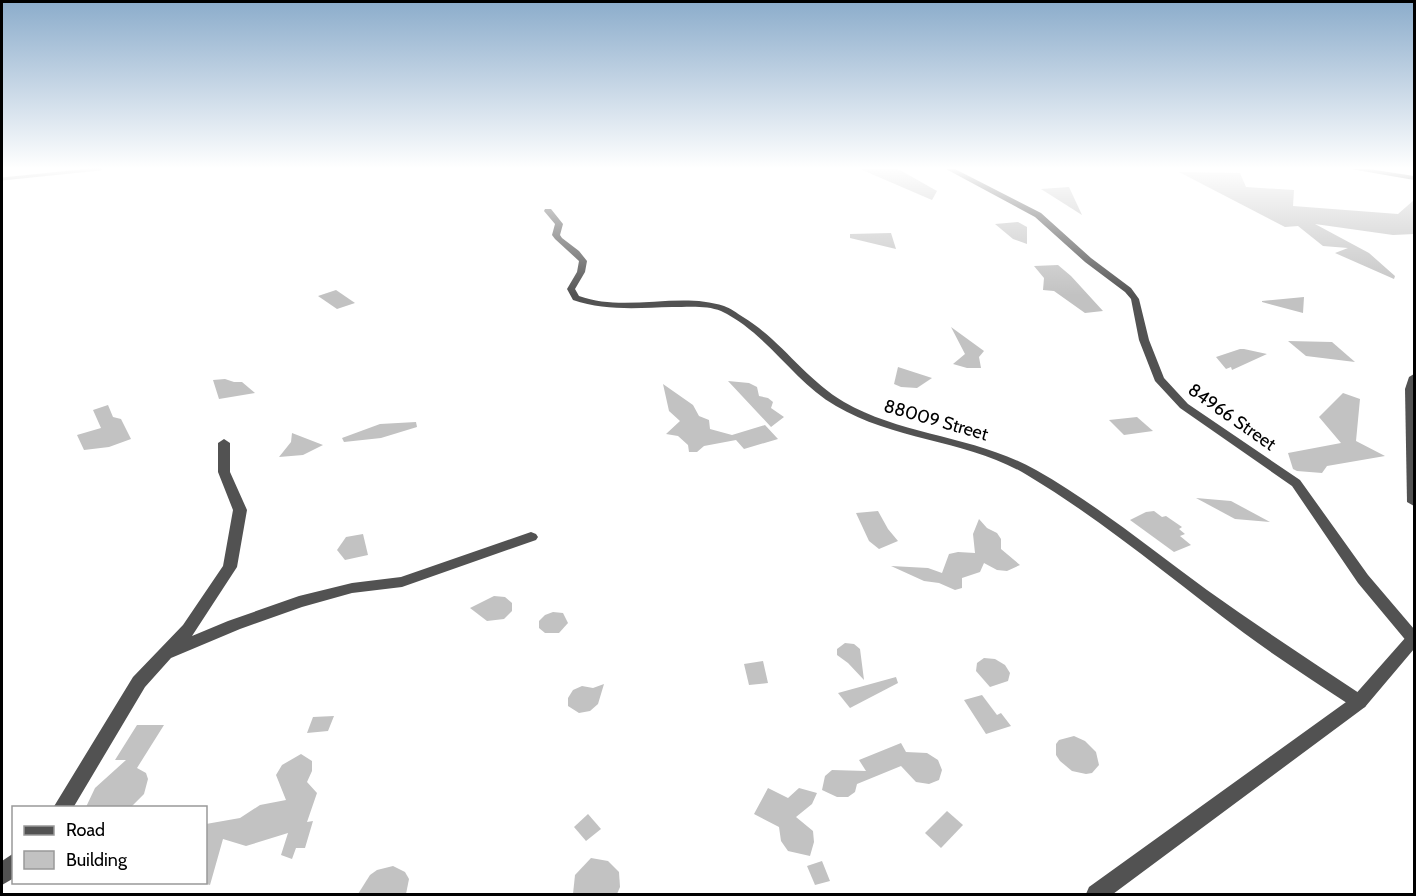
<svg xmlns="http://www.w3.org/2000/svg" width="1416" height="896" font-family="Cabin,sans-serif">
<style>
.lines{fill:none;stroke-linecap:round;stroke-linejoin:round}
.stream{stroke:#a0a0a0;stroke-width:3}
.building{fill:#c2c2c2}
.minor{fill:#525252;fill-rule:evenodd}
.tertiary{fill:#525252;fill-rule:evenodd}
.labels{text-anchor:middle;stroke-width:4.5;stroke-linejoin:round;paint-order:stroke}
.street-label{font-size:18px;fill:#000;stroke:#fff}
</style>
<rect width="100%" height="100%" fill="#fff"/>
<g class="lines">
<path class="stream" d="M2,179L100,169"/>
</g>
<g class="building">
<path d="M860,169H898L937,191L932,200Z"/>
<path d="M1179,172L1240,173L1246,187L1294,190L1293,206L1398,214L1414,200V234L1393,235L1315,224L1369,253L1395,276L1394,279L1335,253L1348,248L1323,246L1298,226L1285,227Z"/>
<path d="M1069,187L1082,215L1041,189Z"/>
<path d="M1018,222L1027,227V244L1013,239L995,224Z"/>
<path d="M891,233L896,249L850,238V234Z"/>
<path d="M1058,265L1071,276L1103,311L1085,313L1054,291L1043,290L1044,278L1034,266Z"/>
<path d="M336,290L355,303L337,309L318,296Z"/>
<path d="M1304,297L1303,313L1262,302V301Z"/>
<path d="M951,327L984,351L979,357L981,368H967L953,364L965,354Z"/>
<path d="M1288,341L1332,342L1355,362L1306,356Z"/>
<path d="M1240,349H1244L1267,354L1232,370L1231,367L1226,369L1216,357Z"/>
<path d="M898,367L932,378L917,388L901,387L894,384Z"/>
<path d="M225,379L234,382H242L255,393L219,399L213,380Z"/>
<path d="M728,381L749,383L757,387L759,396L768,398L773,402L771,408L784,417L771,427Z"/>
<path d="M663,384L693,405L699,416L709,420L710,429L732,435L765,425L778,439L744,449L736,440L704,446L697,452H689L688,445L678,436L666,434L680,421L669,411Z"/>
<path d="M1343,393L1360,399L1356,441L1385,456L1327,466L1322,473L1297,471L1293,469L1288,453L1341,443L1319,417Z"/>
<path d="M108,405L113,417L121,419L131,439L109,447L84,450L77,435L101,428L93,410Z"/>
<path d="M1137,417L1153,431L1124,435L1109,420Z"/>
<path d="M416,422L417,427L381,438L344,442L342,438L380,424Z"/>
<path d="M292,433L323,445L303,455L279,457L291,442Z"/>
<path d="M1196,498L1231,501L1270,522L1235,519Z"/>
<path d="M878,511L888,529L898,541L879,549L869,541L856,513Z"/>
<path d="M1154,511L1162,517L1166,516L1182,527L1179,529L1185,534L1180,536L1191,545L1174,552L1130,520L1146,512Z"/>
<path d="M979,519L987,528L997,533L1001,539V549L1020,565L1007,571L997,570L984,563L980,572L962,578V588L955,590L939,583L924,581L891,566L928,568L942,573L949,554L958,552L975,553L973,534Z"/>
<path d="M363,534L368,555L345,560L337,550L346,537Z"/>
<path d="M494,596L505,597L512,603V611L504,619L487,621L470,608Z"/>
<path d="M553,612L563,613L568,623L559,633H545L539,628V621L545,615Z"/>
<path d="M845,643L854,644L860,649L864,680L848,663L837,655V649Z"/>
<path d="M984,658L995,659L1005,665L1010,673L1008,681L990,687L976,671L977,663Z"/>
<path d="M763,661L768,683L749,685L744,664Z"/>
<path d="M896,677L898,683L850,708L838,693Z"/>
<path d="M604,684L598,704L590,711L579,713L568,706V698L573,690L582,686L593,688Z"/>
<path d="M982,695L997,715L1001,713L1011,726L986,734L964,700Z"/>
<path d="M334,716L328,731L307,733L313,717Z"/>
<path d="M137,725H164L137,768L146,773L148,779L144,794L131,807H86L95,788L126,760H115Z"/>
<path d="M1074,736L1085,741L1096,752L1099,765L1092,773L1086,774L1072,771L1060,761L1056,755V744L1059,740Z"/>
<path d="M901,743L906,752L927,753L938,760L942,770L939,780L929,784L916,782L901,766L857,784L855,792L848,797H837L822,790L825,776L832,770L866,771L859,760Z"/>
<path d="M301,754L312,761V771L307,782L317,793L307,822L313,821L305,848H296L292,859L281,855L288,833L246,846L223,839L210,885L206,884V824L240,818L260,805L286,800L276,775L282,765Z"/>
<path d="M768,788L788,798L799,788L817,793L812,804L796,817L813,831L814,842L810,856L788,851L781,841L779,827L754,814Z"/>
<path d="M947,811L963,825L941,848L925,833Z"/>
<path d="M588,814L601,829L586,841L574,827Z"/>
<path d="M591,858L608,861L619,872L620,887L617,894H573L575,875Z"/>
<path d="M822,861L830,881L815,885L807,866Z"/>
<path d="M393,866L405,872L409,879L406,894H358L370,875L377,870Z"/>
</g>
<g class="lines">
<g class="minor">
<path d="M946,169H955L1041,213L1091,258L1131,288L1139,299L1149,340L1164,378L1188,404L1300,480L1368,575L1414,629V645L1408,643L1358,583L1292,486L1180,408L1155,381L1139,340L1131,299L1125,292L1085,262L1035,217Z"/>
<path d="M1351,169H1369L1414,176V180Z"/>
<path d="M545,209H551L563,224L560,235L562,238L579,251L587,261L585,272L575,289L579,296C626,313 679,291 724,306C730,308 737,313 743,317C781,340 805,379 844,402C903,436 976,436 1036,470C1096,504 1151,549 1207,590C1259,627 1312,662 1365,697L1368,702L1365,707L1359,709L1353,707C1317,683 1279,659 1244,633C1173,580 1104,521 1027,475C969,440 895,441 836,406C793,381 767,333 721,311C707,305 687,307 672,307C638,308 605,311 573,300L567,289L577,272L579,261L555,239L552,235L555,224L544,211Z"/>
<path d="M224,439L230,443V472L247,510L237,567L192,636L228,621L299,596L352,583L401,577L531,532L536,534L538,537L536,540L402,587L352,593L302,607L240,629L171,658L145,687L73,808H53L133,677L183,625L223,566L233,510L218,472V443Z"/>
<path d="M14,853V878L2,885V861Z"/>
</g>
<g class="tertiary">
<path d="M1414,374V506L1407,502L1405,389L1409,377Z"/>
<path d="M1414,630V649L1365,707L1113,894H1086L1089,887L1353,697L1406,637L1408,632Z"/>
</g>
</g>
<linearGradient id="sky" x2="0" y2="1"><stop stop-color="#8baccb"/><stop offset="0.57" stop-color="#fff"/><stop offset="1" stop-color="#fff" stop-opacity="0"/></linearGradient>
<rect width="1416" height="295" fill="url(#sky)"/>
<g class="labels">
<g class="street-label">
<text transform="translate(1232 417) rotate(35)" y="6">84966 Street</text>
<text transform="translate(936 420) rotate(16)" y="6">88009 Street</text>
</g>
</g>
<rect width="1416" height="896" fill="none" stroke="#000000" stroke-width="6"/>
<rect x="12" y="806" width="195" height="78" fill="#ffffff" stroke="#999999" stroke-width="1.5"/>
<rect x="24" y="826" width="30" height="9" fill="#525252" stroke="#999999" stroke-width="1.5"/>
<text x="66" y="836" font-size="18" fill="#000000">Road</text>
<rect x="24" y="851" width="30" height="18" fill="#c2c2c2" stroke="#999999" stroke-width="1.5"/>
<text x="66" y="866" font-size="18" fill="#000000">Building</text>
</svg>
